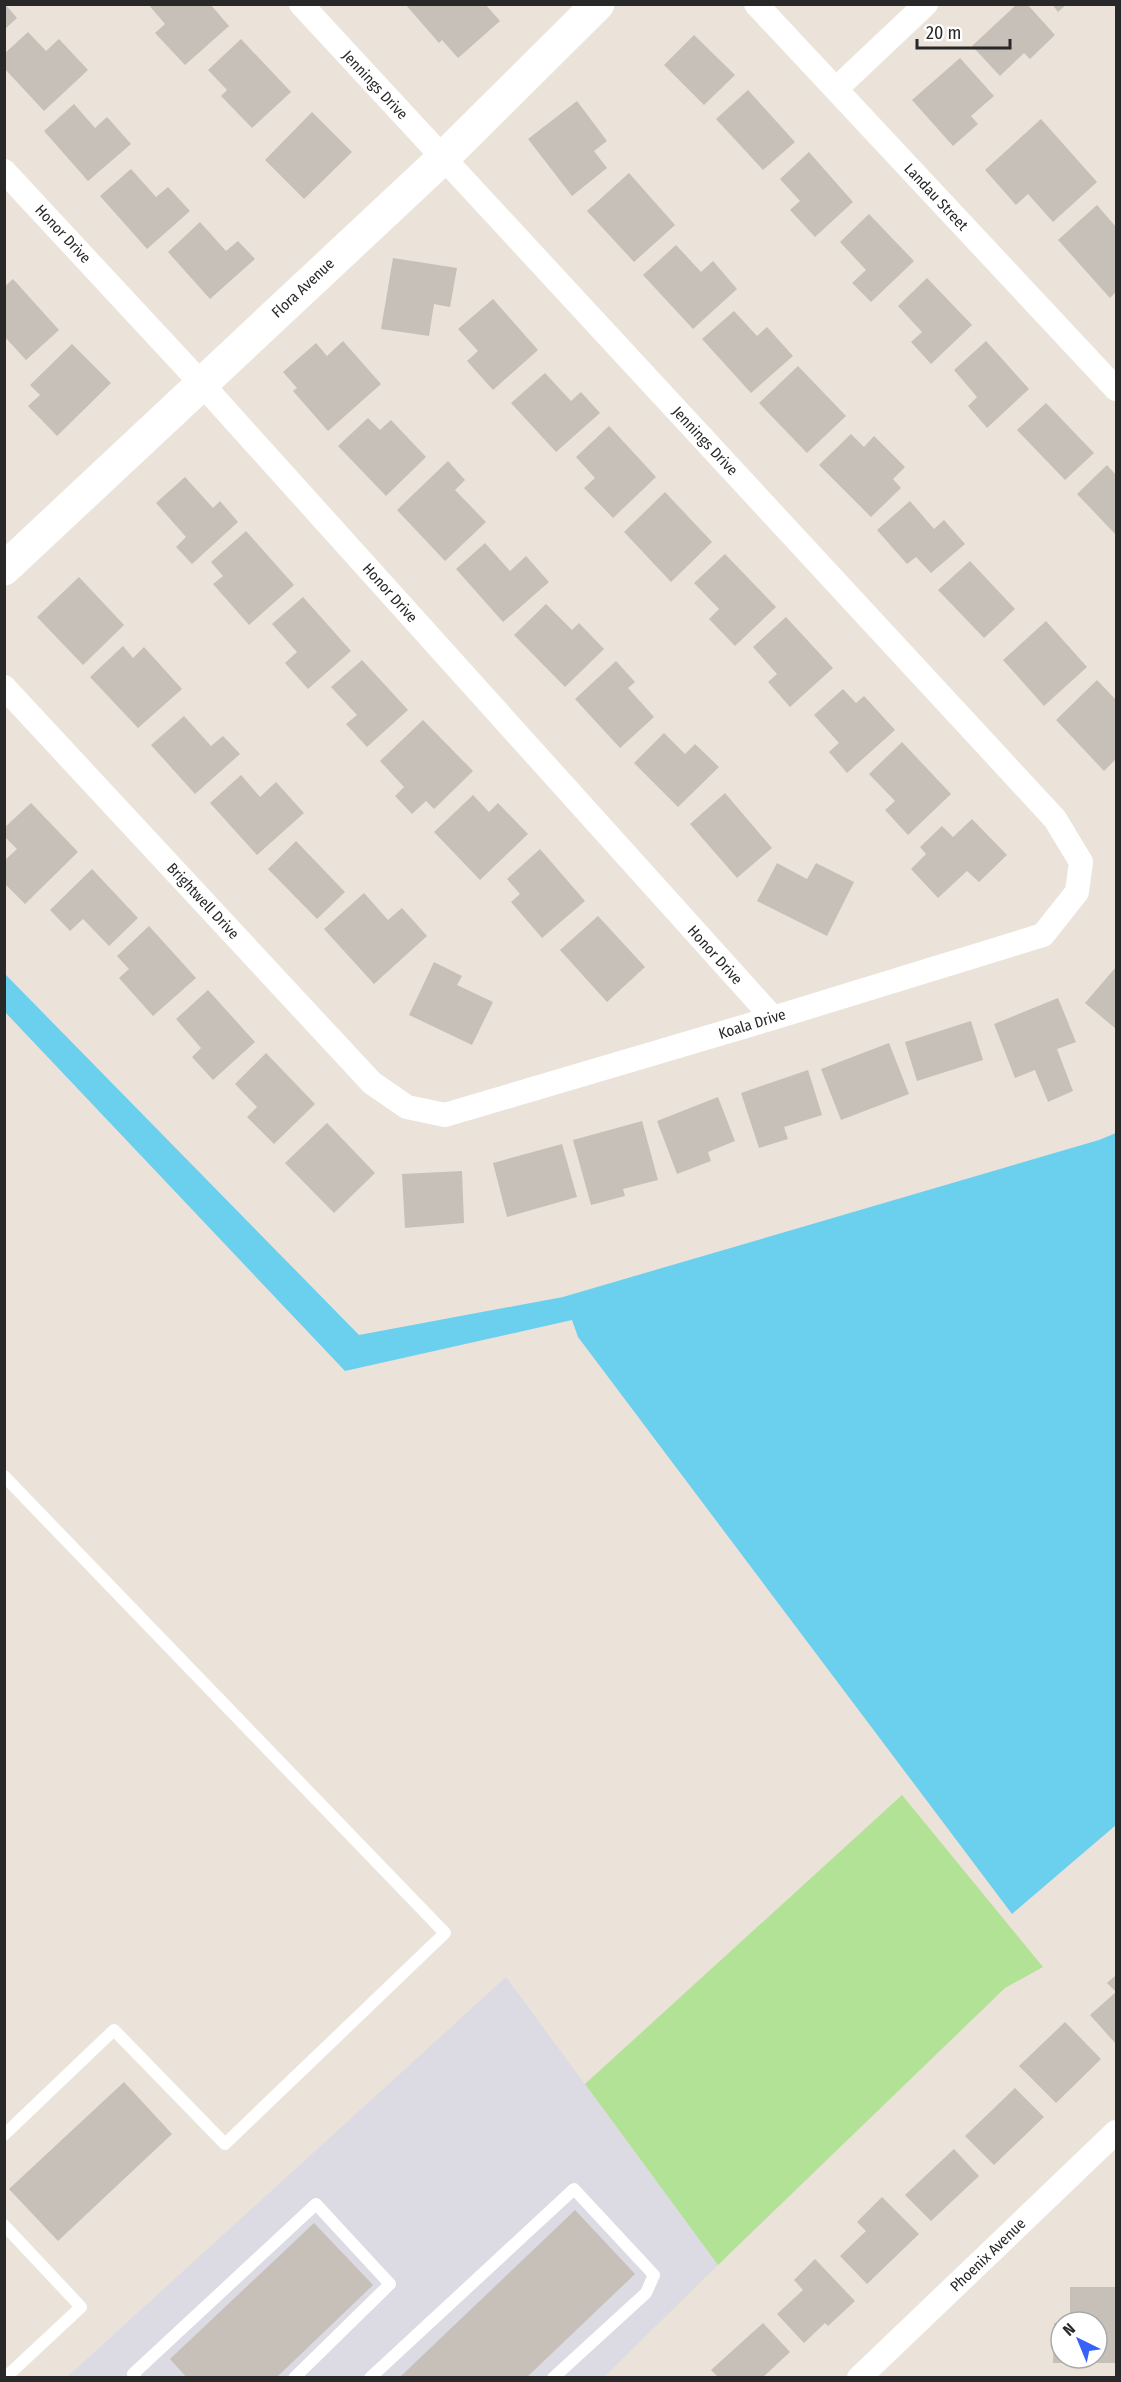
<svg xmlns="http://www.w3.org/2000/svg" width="1121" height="2382" font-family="'Fira Sans Condensed',sans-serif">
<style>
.industrial{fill:#dcdae3}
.green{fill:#b1e295}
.water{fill:#6bcfee}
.building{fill:#c6c0b9}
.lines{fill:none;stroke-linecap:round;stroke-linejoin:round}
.lane{stroke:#fff;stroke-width:12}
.street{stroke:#fff;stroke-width:24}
.secondary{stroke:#fff;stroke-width:33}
.labels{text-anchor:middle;stroke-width:4.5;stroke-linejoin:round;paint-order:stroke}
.street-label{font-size:15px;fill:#282828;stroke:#fff}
</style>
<rect width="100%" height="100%" fill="#ebe3d9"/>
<path class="industrial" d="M506,1977L718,2265L604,2377L66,2378Z"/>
<path class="green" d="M902,1795L1043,1967L1005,1988L718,2265L585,2084Z"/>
<path class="water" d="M5,974L359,1335L563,1297L1099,1140L1116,1133V1825L1012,1914L578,1337L572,1320L345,1371L5,1012Z"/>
<g class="building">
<path d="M5,4L17,18L5,29Z"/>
<path d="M148,4H210L229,26L185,65L155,33L165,24Z"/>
<path d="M405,4H485L500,21L458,58L442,40L439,43Z"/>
<path d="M1017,4H1027L1055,35L1030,59L1024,53L1000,76L972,46Z"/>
<path d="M1052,4H1067L1058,12Z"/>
<path d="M28,32L46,51L59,39L88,70L44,111L4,68V54Z"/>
<path d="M694,35L735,75L704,105L664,65Z"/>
<path d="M241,39L291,92L252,128L221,96L227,90L208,70Z"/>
<path d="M960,58L994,96L971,116L978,124L953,146L912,100Z"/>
<path d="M748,90L795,142L763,170L716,119Z"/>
<path d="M577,101L607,141L594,151L607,168L572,196L528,139Z"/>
<path d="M74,104L95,128L107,117L131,144L88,181L44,131Z"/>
<path d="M312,112L352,152L304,199L265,160Z"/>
<path d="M1041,119L1097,182L1053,222L1028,194L1016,205L985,170Z"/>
<path d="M809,152L853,202L815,237L790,210L800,201L780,179Z"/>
<path d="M131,169L156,197L168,187L190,211L147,249L100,196Z"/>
<path d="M629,173L675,225L634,262L587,211Z"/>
<path d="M1097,205L1116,227V292L1110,298L1058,240Z"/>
<path d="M869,214L914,261L871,302L852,283L866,270L840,242Z"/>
<path d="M200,222L226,251L238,241L255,259L210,299L168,252Z"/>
<path d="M676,245L701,272L713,261L737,289L693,329L643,275Z"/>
<path d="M393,258L457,268L450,307L434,304L429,336L381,329Z"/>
<path d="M927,278L972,325L931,364L911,342L922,332L898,306Z"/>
<path d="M13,279L59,330L26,360L4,336V287Z"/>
<path d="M493,299L538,350L493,390L467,361L478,351L458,329Z"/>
<path d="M734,311L757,336L767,327L793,356L751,393L702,339Z"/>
<path d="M343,341L381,384L328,431L293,391L297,388L283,372L316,343L327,356Z"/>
<path d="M986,341L1029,389L987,428L968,406L977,397L954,370Z"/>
<path d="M72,344L111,383L57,436L28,406L40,395L30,385Z"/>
<path d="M798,366L846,416L807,453L759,403Z"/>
<path d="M545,373L571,401L581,392L600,413L556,452L511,403Z"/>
<path d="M1046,403L1094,453L1065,480L1017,430Z"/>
<path d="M368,418L380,430L391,420L426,457L386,496L338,446Z"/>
<path d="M609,426L656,477L613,518L584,488L595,478L576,457Z"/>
<path d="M851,434L864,447L874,436L905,467L893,479L901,488L871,517L819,465Z"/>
<path d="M448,461L465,480L455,490L486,522L445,561L397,510Z"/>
<path d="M1107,465L1116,475V535L1077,494Z"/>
<path d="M185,477L213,508L220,501L238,522L192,564L176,547L186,537L156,503Z"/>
<path d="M665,492L712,542L671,582L624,532Z"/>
<path d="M910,501L934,529L944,520L965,544L931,573L916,557L907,564L877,530Z"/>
<path d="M246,531L294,585L249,625L213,584L223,576L211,562Z"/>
<path d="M485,543L510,571L526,556L549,582L503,622L456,569Z"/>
<path d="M725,554L776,607L735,646L709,619L719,609L694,583Z"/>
<path d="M970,561L1015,609L984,638L938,590Z"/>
<path d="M79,577L124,625L83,665L37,617Z"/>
<path d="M303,597L351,651L308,689L285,663L297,652L272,624Z"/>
<path d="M546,604L572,630L579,623L604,649L565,687L514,635Z"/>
<path d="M786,617L833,668L790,707L768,682L777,674L753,647Z"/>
<path d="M1046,621L1087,667L1044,706L1003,660Z"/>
<path d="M123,646L133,658L144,647L182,689L138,728L90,677Z"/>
<path d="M362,660L408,710L367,747L346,724L357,715L331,687Z"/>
<path d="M616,661L635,682L628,688L654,717L620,748L575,699Z"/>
<path d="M1097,680L1116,700V759L1104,771L1056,720Z"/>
<path d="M843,689L856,703L864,696L895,730L847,773L829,752L839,743L814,715Z"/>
<path d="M184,716L211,746L223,736L240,754L195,794L151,745Z"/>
<path d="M423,720L473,771L434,809L426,801L412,814L395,796L404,787L380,761Z"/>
<path d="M664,733L685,754L695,744L719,767L678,807L634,763Z"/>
<path d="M902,742L951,794L908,835L885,810L895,801L869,774Z"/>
<path d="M241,775L260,797L276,782L304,813L257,855L210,803Z"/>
<path d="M725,793L772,848L737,878L690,824Z"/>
<path d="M473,795L489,812L498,803L528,834L480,880L434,832Z"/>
<path d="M31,803L78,852L25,904L4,883V861L17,849L4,836V828Z"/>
<path d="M972,819L1007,855L979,882L967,871L938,898L911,869L926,854L920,847L942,826L953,837Z"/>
<path d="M296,841L345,892L317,919L268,869Z"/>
<path d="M540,849L585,901L542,938L511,902L520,894L507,879Z"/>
<path d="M777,863L807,879L816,863L854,882L827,936L757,901Z"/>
<path d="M92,869L138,918L109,946L83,919L70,931L50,910Z"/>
<path d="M364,893L388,920L402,908L427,936L374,984L324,929Z"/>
<path d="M598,916L645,967L607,1002L560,950Z"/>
<path d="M149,926L196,978L153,1016L119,978L129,969L117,956Z"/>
<path d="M434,962L462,976L457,985L493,1002L472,1045L409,1015Z"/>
<path d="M1116,967V1029L1085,1003Z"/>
<path d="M208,990L255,1042L213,1080L192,1057L201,1048L176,1019Z"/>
<path d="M1058,998L1076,1042L1057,1049L1073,1091L1048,1102L1035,1070L1015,1078L994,1024Z"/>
<path d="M971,1021L983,1060L917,1081L905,1042Z"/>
<path d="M889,1043L909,1094L841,1120L821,1069Z"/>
<path d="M266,1053L315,1104L274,1144L247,1117L257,1107L235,1084Z"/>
<path d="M808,1070L822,1115L784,1127L788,1139L759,1148L741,1093Z"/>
<path d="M718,1097L735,1141L708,1152L711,1161L677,1174L657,1121Z"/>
<path d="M642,1121L658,1180L623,1189L625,1196L591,1205L573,1140Z"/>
<path d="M327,1123L375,1173L334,1213L285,1163Z"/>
<path d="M562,1144L577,1197L507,1217L493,1163Z"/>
<path d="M462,1171L464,1223L405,1228L402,1174Z"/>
<path d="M1116,1975V2044L1090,2015L1116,1992L1107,1983Z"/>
<path d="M1065,2022L1101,2059L1056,2103L1019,2066Z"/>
<path d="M124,2082L172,2134L58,2241L9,2189Z"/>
<path d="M1015,2088L1044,2117L994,2165L965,2136Z"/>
<path d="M954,2149L979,2176L931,2221L905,2195Z"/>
<path d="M882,2197L919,2234L867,2284L840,2256L866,2231L857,2222Z"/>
<path d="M575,2210L635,2274L526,2378H399Z"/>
<path d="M314,2223L373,2285L276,2378H187L170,2359Z"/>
<path d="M815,2259L855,2301L828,2326L825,2323L804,2343L777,2314L803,2290L794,2280Z"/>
<path d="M1070,2287H1116V2363H1053L1054,2323H1061V2358H1097V2322H1070Z"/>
<path d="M763,2323L790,2352L762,2378H719L711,2370Z"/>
</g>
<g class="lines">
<g class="lane">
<path d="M4,1476L445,1933L225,2144L114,2030L4,2135"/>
<path d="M4,2225L81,2307L5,2378"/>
<path d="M136,2378L133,2374L316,2204L390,2284L294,2378"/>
<path d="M370,2378L574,2189L654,2275L646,2293L553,2378"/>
</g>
<g class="street">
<path d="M756,4L1116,389"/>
<path d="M836,89L926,4"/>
<path d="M4,171L201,383L773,1018"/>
<path d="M4,687L372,1083L407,1107L445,1115L773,1018L1043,935L1077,892L1081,862L1055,819L301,4"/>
<path d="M859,2378L1116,2132"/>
</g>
<path class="secondary" d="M4,569L443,158L598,4"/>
</g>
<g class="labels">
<g class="street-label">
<text transform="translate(375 85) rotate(47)" y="5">Jennings Drive</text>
<text transform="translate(936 197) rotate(47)" y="5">Landau Street</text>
<text transform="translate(63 234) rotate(47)" y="5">Honor Drive</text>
<text transform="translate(303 288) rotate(-43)" y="5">Flora Avenue</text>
<text transform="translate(705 441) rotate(47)" y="5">Jennings Drive</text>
<text transform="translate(390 593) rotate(48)" y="5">Honor Drive</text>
<text transform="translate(203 901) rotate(47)" y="5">Brightwell Drive</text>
<text transform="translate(715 955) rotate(48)" y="5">Honor Drive</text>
<text transform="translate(752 1024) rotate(-17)" y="5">Koala Drive</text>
<text transform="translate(988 2255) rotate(-44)" y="5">Phoenix Avenue</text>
</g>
</g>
<rect width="1121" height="2382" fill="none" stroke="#282828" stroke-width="12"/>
<g transform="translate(1079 2340) rotate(317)"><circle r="28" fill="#ffffff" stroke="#a9a9a9" stroke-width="1.5"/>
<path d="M0-4.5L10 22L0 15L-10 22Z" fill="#3861f9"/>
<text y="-9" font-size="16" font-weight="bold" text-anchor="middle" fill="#282828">N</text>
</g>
<path d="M917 39v9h93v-9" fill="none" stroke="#282828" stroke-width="3"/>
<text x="926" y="39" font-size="18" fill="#282828" stroke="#ffffff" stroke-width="4.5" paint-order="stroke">20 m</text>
</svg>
